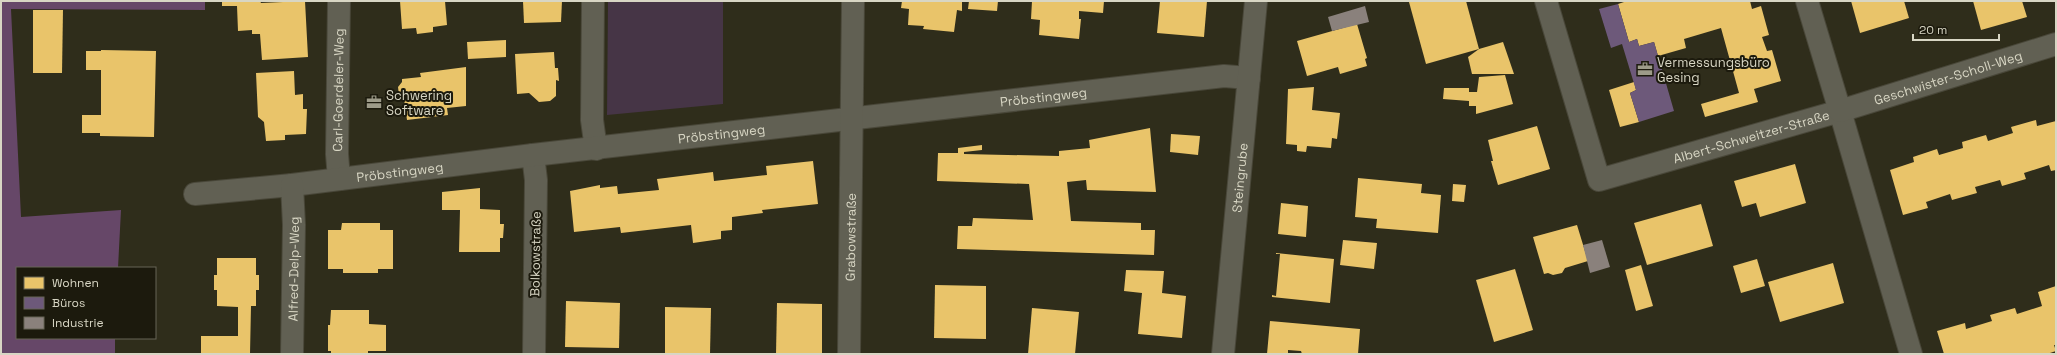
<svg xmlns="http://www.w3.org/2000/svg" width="2057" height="355" font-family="'Space Grotesk',sans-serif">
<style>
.green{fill:#463546}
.forest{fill:#664768}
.homes{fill:#e9c46a}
.offices{fill:#6d597a}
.industry{fill:#8a817c}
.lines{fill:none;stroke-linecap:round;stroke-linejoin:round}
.minor-casing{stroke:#494739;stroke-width:24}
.minor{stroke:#616053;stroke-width:22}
.labels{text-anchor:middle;stroke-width:4;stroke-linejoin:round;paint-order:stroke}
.poi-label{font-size:13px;fill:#d8d6c4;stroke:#1c1a0d;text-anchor:start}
.street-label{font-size:13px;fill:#d8d6c4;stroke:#1c1a0d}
</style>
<rect width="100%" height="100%" fill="#2f2d1b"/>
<path class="green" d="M608,1H723V104L607,115Z"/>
<path class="forest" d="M1,1H205V10L11,9L21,217L121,210L118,268H17V338H115V354H1Z"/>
<g class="homes">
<path d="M222,1H260L261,3L305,1L308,57L262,60L260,34H252V30L238,31L237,6H222Z"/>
<path d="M400,1H445L447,25L433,27V32L417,34L416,28L402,29Z"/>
<path d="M523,1H562L561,22L524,23Z"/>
<path d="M902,1H962V11L957,10L954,32L923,29L924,26L908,25L909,9L901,8Z"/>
<path d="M969,1H998L997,11L968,9Z"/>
<path d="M1032,1H1104L1103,13L1079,11V19H1081L1079,39L1039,35L1040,20L1031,19Z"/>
<path d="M1160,1H1207L1204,37L1157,33Z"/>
<path d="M1413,1H1466L1479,49L1426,64L1409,2Z"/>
<path d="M1627,1H1750L1752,9L1761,6L1769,35L1762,37L1767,51L1772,50L1781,81L1754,89L1758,102L1705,117L1701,104L1739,93L1721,28L1684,39L1686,48L1658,56L1654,42L1639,46L1637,39L1629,42L1618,4Z"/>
<path d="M1851,1H1904L1909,18L1860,33Z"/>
<path d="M1973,1H2022L2027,17L1981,30Z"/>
<path d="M33,10H63L62,73H33Z"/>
<path d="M1357,24L1367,58L1365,59L1367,66L1340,74L1338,67L1307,76L1297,41Z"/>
<path d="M506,40V57L468,59L467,42Z"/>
<path d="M1503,42L1514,74H1472L1468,57L1479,49Z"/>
<path d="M101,50L156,51L154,137L100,136V133H82V115H101V70H86V51H101Z"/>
<path d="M554,52L555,68H558L559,81L556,80V96L550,101L539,102L529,93L517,94L515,54Z"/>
<path d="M466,67V106L447,108L448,115L407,120L404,99L399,95L398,87L402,82V79L421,77L420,73Z"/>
<path d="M294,71L295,95L303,94V109H307L306,134L285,135V140L266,141L264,122L258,117L256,73Z"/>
<path d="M1505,75L1513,104L1476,114V106H1469V101L1443,99L1444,88H1469V92H1477L1479,77Z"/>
<path d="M1634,82L1636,90L1630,93L1639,122L1620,127L1609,90Z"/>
<path d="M1314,87L1312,110L1340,113L1337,139L1332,138L1331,148L1307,146L1306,152L1297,151V145L1286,144L1288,89Z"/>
<path d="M2036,120L2037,126L2056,121V170L2051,171L2049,165L2024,173L2026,179L2002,186L2000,180L1975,187L1977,193L1952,200L1950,194L1926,202L1928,208L1903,215L1890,170L1914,162L1913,157L1937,149L1939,155L1963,148L1962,142L1986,135L1988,141L2013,133L2011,127Z"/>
<path d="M1537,126L1550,169L1498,185L1491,161H1493L1488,140Z"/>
<path d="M1150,128L1156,192L1087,190L1086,180L1067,182L1071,221L1141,223V230H1155L1154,255L957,249L958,226H972L973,218L1033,220L1029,184L937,181L938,153H958V148L982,145V150L964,152V154L1059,156V151L1090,148L1089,140Z"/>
<path d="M1171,134L1200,136L1198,155L1170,152Z"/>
<path d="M813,161L818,204L762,210L763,213L732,217V230L721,231V239L693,243L691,225L621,233L620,227L574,232L570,191L600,185V188L617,186L618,194L659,190L657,179L713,172L714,181L767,175L766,166Z"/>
<path d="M1795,164L1806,203L1760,217L1756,203L1742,207L1734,181Z"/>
<path d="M1358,178L1422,184L1421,193L1441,195L1438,233L1376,228L1377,219L1355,217Z"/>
<path d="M1453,184L1466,185L1464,202L1452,201Z"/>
<path d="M480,188V209L500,210V224H504L503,238H500V252H459L460,210H442V192Z"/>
<path d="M1281,203L1308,206L1306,237L1278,234Z"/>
<path d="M1701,204L1713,246L1647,265L1634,223Z"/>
<path d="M342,223H380V230H393V269H378V273H343V269H328V230H341Z"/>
<path d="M1577,225L1588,261L1565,268L1562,273L1553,275L1548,273L1544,274L1533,237Z"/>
<path d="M1343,240L1377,243L1374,269L1340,265Z"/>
<path d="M1276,253L1334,259L1330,303L1272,297V295L1276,296L1280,254H1276Z"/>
<path d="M217,258H256V275H259V290H256V306H251L250,354H201V336H238V307L217,306V290H214V275H217Z"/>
<path d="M1757,259L1765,286L1741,293L1733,266Z"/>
<path d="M1833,263L1844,303L1780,322L1768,282Z"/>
<path d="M1641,265L1653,306L1636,311L1625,270Z"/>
<path d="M1515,269L1533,330L1494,342L1476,280Z"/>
<path d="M1126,270L1164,271L1162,293L1186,296L1182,338L1138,334L1142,293L1124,291Z"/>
<path d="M935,285L986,286V339L934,338Z"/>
<path d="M2056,286V345H2054L2056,351L2047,354H1944L1937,331L1965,323L1966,329L1992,321L1990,315L2015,308L2017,314L2042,306L2038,292Z"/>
<path d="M566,301L620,303L619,348L565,347Z"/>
<path d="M777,303L822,304V354H776Z"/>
<path d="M665,307L711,308L710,354H665Z"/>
<path d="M1032,308L1079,312L1075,354H1028Z"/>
<path d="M331,310H369V324L386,325V351H368V354H331V351H328V325H330Z"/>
<path d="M1270,321L1360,329L1358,354H1302L1301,351L1288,350V354H1267Z"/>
</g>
<path class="offices" d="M1618,4L1629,42L1637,39L1639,46L1654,42L1674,111L1639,122L1630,93L1636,90L1622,44L1611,48L1599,9Z"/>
<g class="industry">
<path d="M1365,6L1369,22L1332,31L1328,17Z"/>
<path d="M1602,240L1610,267L1590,273L1583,245Z"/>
</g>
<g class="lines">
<g class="minor-casing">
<g id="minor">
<path d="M593,1L592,120L596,149"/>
<path id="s1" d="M1546,1L1599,180L1840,111L1911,354"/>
<path id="s2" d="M1807,1L1840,111L2056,44"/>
<path d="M533,155L536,180L534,354"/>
<path id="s3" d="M339,179L337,154L339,1"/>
<path id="s4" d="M195,194L292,185L533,155L1224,76L1249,78"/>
<path id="s5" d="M292,354L294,225L292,185"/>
<path id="s6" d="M849,354L853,1"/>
<path id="s7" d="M1223,354L1256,1"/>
</g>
</g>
<use href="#minor" class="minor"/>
</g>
<defs>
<g id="office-bare" transform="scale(1.2)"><path d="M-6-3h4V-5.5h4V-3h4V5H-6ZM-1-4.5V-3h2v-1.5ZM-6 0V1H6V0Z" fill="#9d9b89" stroke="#1c1a0d" stroke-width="2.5" paint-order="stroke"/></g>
</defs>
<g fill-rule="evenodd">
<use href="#office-bare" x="1645" y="69"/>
<use href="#office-bare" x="374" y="102"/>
</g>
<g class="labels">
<g class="poi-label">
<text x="1657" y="67">Vermessungsbüro<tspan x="1657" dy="15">Gesing</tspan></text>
<text x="386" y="100">Schwering<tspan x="386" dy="15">Software</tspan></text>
</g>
<g class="street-label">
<text dy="5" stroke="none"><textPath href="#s2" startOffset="228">Geschwister-Scholl-Weg</textPath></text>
<text dy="5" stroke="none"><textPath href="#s3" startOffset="89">Carl-Goerdeler-Weg</textPath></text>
<text dy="5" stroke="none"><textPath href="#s4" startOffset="854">Pröbstingweg</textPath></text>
<text dy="5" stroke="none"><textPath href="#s4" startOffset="530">Pröbstingweg</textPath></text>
<text dy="5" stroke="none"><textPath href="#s1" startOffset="345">Albert-Schweitzer-Straße</textPath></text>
<text dy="5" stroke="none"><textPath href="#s4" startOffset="206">Pröbstingweg</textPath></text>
<text dy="5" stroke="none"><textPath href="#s7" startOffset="177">Steingrube</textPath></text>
<text dy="5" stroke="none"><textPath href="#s6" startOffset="117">Grabowstraße</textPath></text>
<text transform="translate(535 254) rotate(-89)" y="5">Bolkowstraße</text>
<text dy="5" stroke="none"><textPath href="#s5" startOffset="85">Alfred-Delp-Weg</textPath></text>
</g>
</g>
<rect width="2057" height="355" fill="none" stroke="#d8d6c4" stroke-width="4"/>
<rect x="16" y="267" width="140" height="72" fill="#1c1a0d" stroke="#676556"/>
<rect x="24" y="277" width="20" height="12" fill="#e9c46a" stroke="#676556"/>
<text x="52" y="287" font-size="12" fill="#d8d6c4">Wohnen</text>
<rect x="24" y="297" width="20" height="12" fill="#6d597a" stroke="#676556"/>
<text x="52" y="307" font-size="12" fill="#d8d6c4">Büros</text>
<rect x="24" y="317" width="20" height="12" fill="#8a817c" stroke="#676556"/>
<text x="52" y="327" font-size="12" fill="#d8d6c4">Industrie</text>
<path d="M1913 34v6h86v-6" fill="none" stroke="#d8d6c4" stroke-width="2"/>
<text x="1919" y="34" font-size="12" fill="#d8d6c4" stroke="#1c1a0d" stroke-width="3" paint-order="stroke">20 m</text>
</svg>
